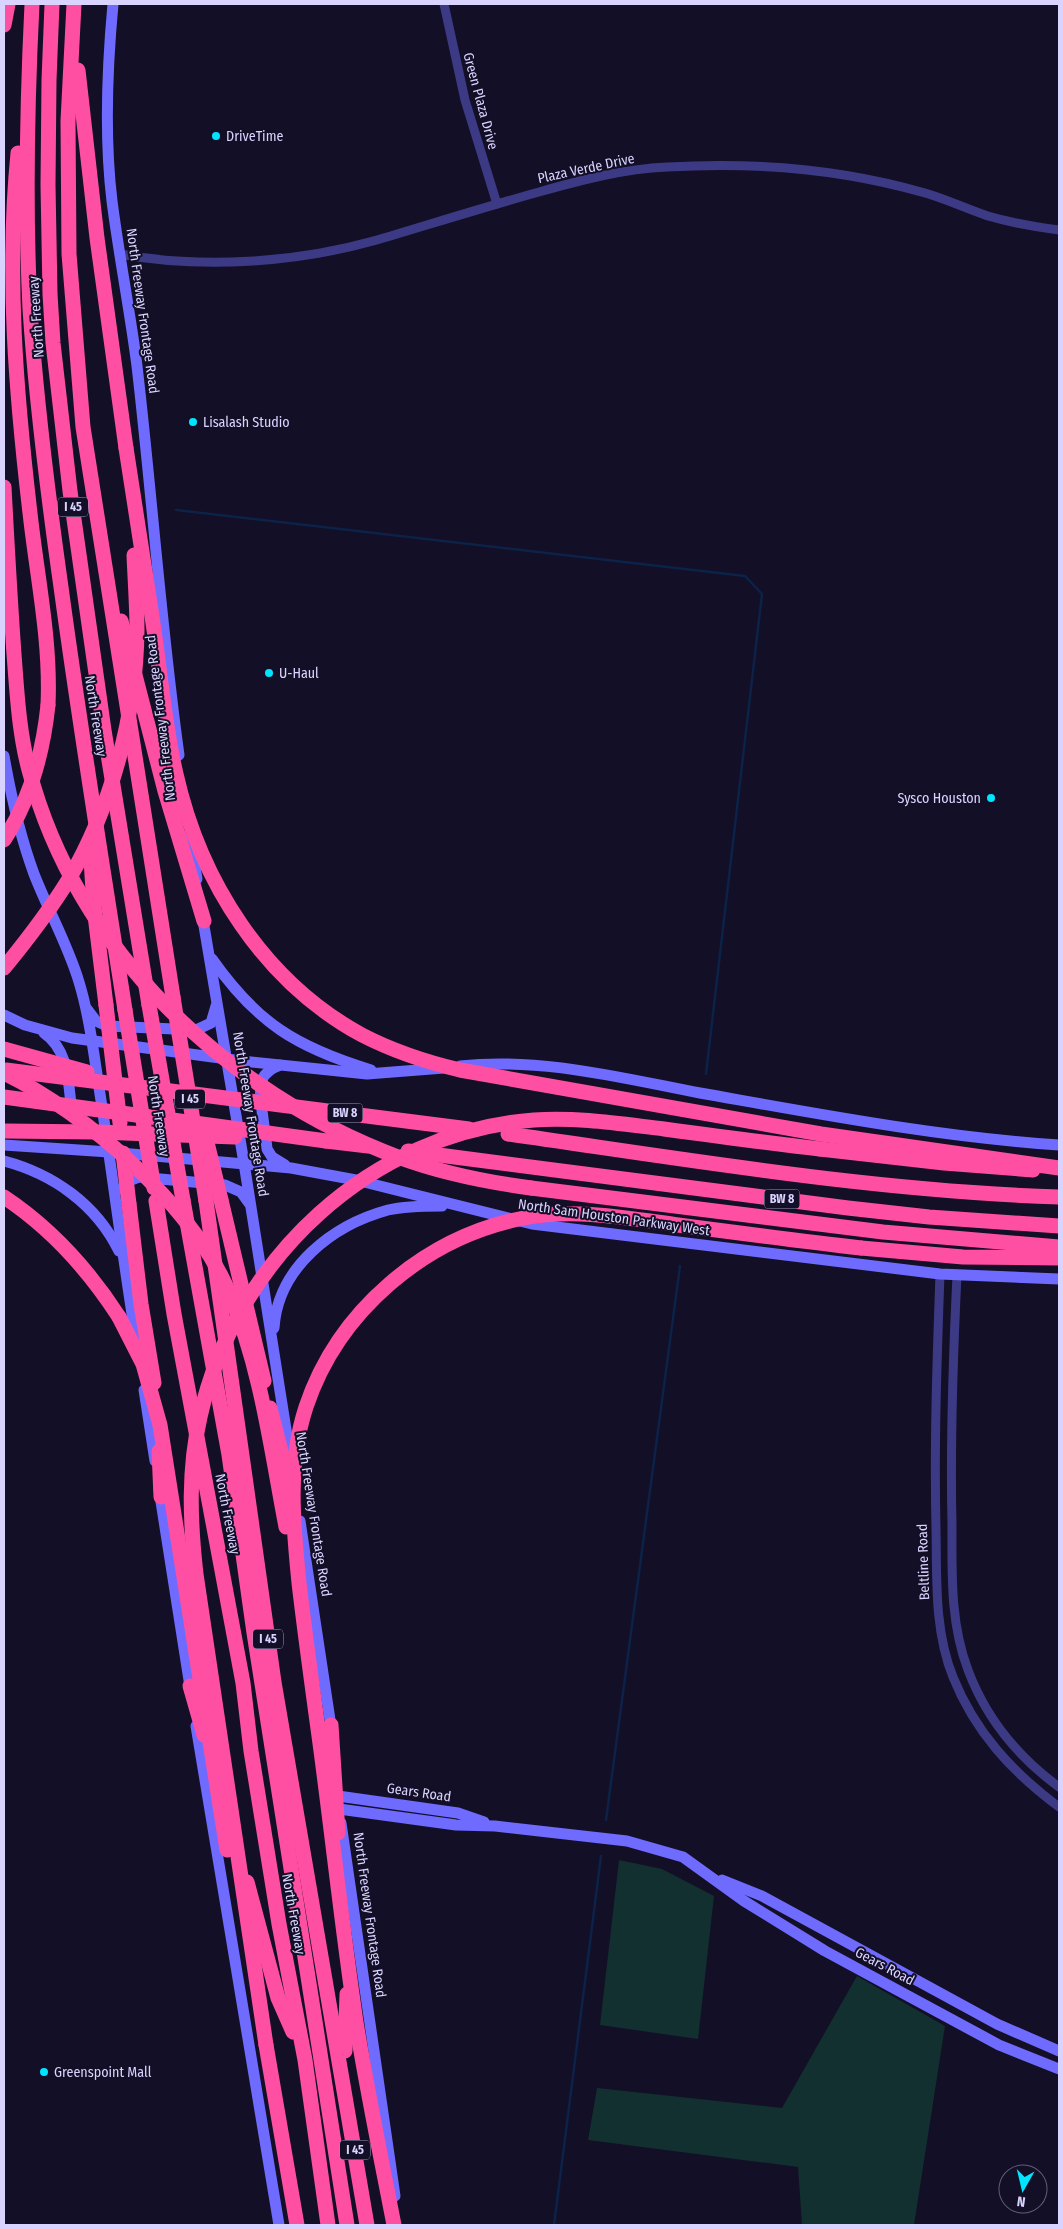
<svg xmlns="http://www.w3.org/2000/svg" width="1063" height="2229" font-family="'Fira Sans Condensed',sans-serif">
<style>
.green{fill:#12302f}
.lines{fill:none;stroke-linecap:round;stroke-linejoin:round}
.stream{stroke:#0c2248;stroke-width:2.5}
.street{stroke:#3d3a85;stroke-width:9}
.secondary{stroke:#6f6bff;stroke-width:11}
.highway{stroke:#ff4fa3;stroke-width:15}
.highway-bridge{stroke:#ff4fa3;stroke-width:15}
.poi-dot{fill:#00e5ff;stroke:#130f26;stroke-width:2}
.labels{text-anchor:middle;stroke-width:4;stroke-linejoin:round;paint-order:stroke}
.shield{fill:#130f26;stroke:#9e99be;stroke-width:1}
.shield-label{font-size:12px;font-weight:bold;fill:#d9d4ff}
.street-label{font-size:14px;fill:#d9d4ff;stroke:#130f26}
.poi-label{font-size:14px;fill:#d9d4ff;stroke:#130f26;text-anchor:start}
</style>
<rect width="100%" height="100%" fill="#130f26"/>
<g class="green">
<path d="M619,1860L662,1869L714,1896L698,2039L600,2025Z"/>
<path d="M857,1976L945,2026L914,2225H802L798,2167L588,2140L597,2088L782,2108Z"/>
</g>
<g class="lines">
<g class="stream">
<path d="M176,510L745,576L762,594L706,1074"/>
<path d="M606,1820L680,1266"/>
<path d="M554,2225L601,1856"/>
</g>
<g class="street">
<path d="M444,4L465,100L497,204"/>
<path d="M119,254C203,269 295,263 377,240C431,224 485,207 539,192C581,180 623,169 667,167C752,162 842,169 925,193C946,199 967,209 988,216C1012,223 1035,227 1059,230"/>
<path d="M940,1274C937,1359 934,1443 936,1528C937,1578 934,1630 953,1677C975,1732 1012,1772 1059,1807"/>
<path d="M957,1275C953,1358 950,1441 952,1524C952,1573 950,1623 968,1670C986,1718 1018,1757 1059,1787"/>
</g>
<g class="secondary">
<path d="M113,4C107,69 104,135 112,201C119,256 130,311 137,366C152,495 161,626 179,755"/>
<path d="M4,756C11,796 20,836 34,874C48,910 68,945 79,982C90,1018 94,1057 100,1094C113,1177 123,1261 137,1345"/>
<path d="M190,835L197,879"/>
<path d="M202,914L244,1163L291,1461"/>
<path d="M212,959C257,1023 296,1047 371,1070"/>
<path d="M87,1009L96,1021L107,1026L196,1030L211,1023L216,1006"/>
<path d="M4,1015L25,1025L72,1038L242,1061L367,1074L444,1068"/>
<path d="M44,1033C70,1051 68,1084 72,1113"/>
<path d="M280,1065C272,1068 265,1072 262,1080C257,1091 266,1134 267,1149L272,1157L285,1165"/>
<path d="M460,1066C541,1057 621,1078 700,1093C819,1114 939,1137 1059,1145"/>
<path d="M4,1145L109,1152L291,1168L356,1180L532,1224L940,1274L1059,1279"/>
<path d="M4,1161C53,1174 96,1204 119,1251"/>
<path d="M122,1189L131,1180L139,1177L225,1185L241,1192L249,1203"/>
<path d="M274,1328C278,1267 333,1225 388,1210C406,1206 424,1206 442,1206"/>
<path d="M144,1390L155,1461"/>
<path d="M159,1489L191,1693"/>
<path d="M300,1521L332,1733"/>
<path d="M196,1726L279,2225"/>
<path d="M338,1796L458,1813L484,1822"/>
<path d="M339,1809L456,1825L495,1826L627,1841L683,1857L744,1901L825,1951L999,2045L1059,2069"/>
<path d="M341,1823L395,2196"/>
<path d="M722,1880L762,1896L997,2024L1059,2051"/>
</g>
<g class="highway">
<path d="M32,4C27,105 25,207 30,309C36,402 48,495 61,587C80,728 103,869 125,1010"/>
<path d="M52,4L49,80L48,185L50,294L53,343L70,491L104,730L149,1005"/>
<path d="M74,4L68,121L69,254L83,427L173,997"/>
<path d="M4,25L8,4"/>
<path d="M78,70L97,238L126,448"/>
<path d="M18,153C6,274 16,393 30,513C37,577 51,641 48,705"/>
<path d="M121,621L165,791L204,921"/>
<path d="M90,843L94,907L106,1005"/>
<path d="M508,1134C691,1160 874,1191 1059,1197"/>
<path d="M326,1141L368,1146"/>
<path d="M820,1149L944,1163L1033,1170"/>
<path d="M408,1151L848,1208L929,1217L1059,1226"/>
<path d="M531,1188L883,1232L1059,1247"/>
<path d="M4,1197C52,1229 88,1269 119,1317"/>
<path d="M183,1200L229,1455L254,1633L347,2225"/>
<path d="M221,1200L264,1381"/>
<path d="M156,1201L174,1314L243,1683L251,1751L279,1924L305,2060L328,2225"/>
<path d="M206,1201L274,1682L367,2225"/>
<path d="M129,1204L141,1304L154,1383"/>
<path d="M861,1248L963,1257L1059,1258"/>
<path d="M270,1408L291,1490"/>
<path d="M159,1451L161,1497"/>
<path d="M190,1686L204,1735"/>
<path d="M331,1725L338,1833"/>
<path d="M247,1882L278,1998L293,2032"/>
<path d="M266,2045L297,2225"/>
<path d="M345,2051L347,1994"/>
</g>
<g class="highway-bridge">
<path d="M126,448C135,508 145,569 154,630C161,678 165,727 176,774C200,881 264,982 362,1035C393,1051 426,1062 460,1070L821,1134L1059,1168"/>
<path d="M4,487C7,543 10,598 14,654C17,693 19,733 29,770C76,950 227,1093 398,1157C441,1173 486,1182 531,1188"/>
<path d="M4,840C30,800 43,753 48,705"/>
<path d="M4,968C27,940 50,910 69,879C112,805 136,716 137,631C137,606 135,580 134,555"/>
<path d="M173,997L206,1201"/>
<path d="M106,1005L120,1123"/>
<path d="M149,1005L183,1200"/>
<path d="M125,1010L154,1188"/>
<path d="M4,1049L87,1072"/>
<path d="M6,1070L469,1129"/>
<path d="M4,1073C88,1114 194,1207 230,1295C261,1368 271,1449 286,1527"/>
<path d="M4,1097L326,1141"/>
<path d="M203,1126L221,1200"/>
<path d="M4,1131L97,1132L235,1137"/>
<path d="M123,1153L129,1204"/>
<path d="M119,1317L143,1364L160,1425L227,1850"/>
<path d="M266,2045L196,1574C190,1521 188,1470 200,1417C235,1259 371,1132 534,1120C578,1117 621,1124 664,1129C716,1136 768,1143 820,1149"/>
<path d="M394,2225C381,2158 367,2090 356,2022C342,1927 332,1832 319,1736C312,1685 305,1634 299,1583C293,1523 287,1465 306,1407C338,1311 425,1237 524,1218C575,1208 627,1218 678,1225C739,1233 800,1241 861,1248"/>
</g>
</g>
<g class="poi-dot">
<circle cx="216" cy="136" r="5"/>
<circle cx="193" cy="422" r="5"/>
<circle cx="269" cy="673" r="5"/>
<circle cx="991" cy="798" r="5"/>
<circle cx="44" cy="2072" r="5"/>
</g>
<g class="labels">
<g class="shield">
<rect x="58" y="497.5" width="30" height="19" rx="4"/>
<rect x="175" y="1089.5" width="30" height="19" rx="4"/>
<rect x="327.5" y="1103.5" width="35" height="19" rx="4"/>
<rect x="764.5" y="1189.5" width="35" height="19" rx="4"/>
<rect x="253" y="1629.5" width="30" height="19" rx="4"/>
<rect x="340" y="2140.5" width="30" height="19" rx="4"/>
</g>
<g class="shield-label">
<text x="73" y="511">I 45</text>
<text x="190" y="1103">I 45</text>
<text x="345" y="1117">BW 8</text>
<text x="782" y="1203">BW 8</text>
<text x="268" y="1643">I 45</text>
<text x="355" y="2154">I 45</text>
</g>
<g class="street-label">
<text transform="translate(481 101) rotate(75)" y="5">Green Plaza Drive</text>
<text transform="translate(586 168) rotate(-12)" y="5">Plaza Verde Drive</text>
<text transform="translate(143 311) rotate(82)" y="5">North Freeway Frontage Road</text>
<text transform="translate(36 317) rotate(-94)" y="5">North Freeway</text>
<text transform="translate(96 716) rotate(81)" y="5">North Freeway</text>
<text transform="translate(160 718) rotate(-97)" y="5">North Freeway Frontage Road</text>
<text transform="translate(251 1114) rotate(81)" y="5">North Freeway Frontage Road</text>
<text transform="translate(159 1116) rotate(81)" y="5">North Freeway</text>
<text transform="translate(614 1217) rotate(8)" y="5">North Sam Houston Parkway West</text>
<text transform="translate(228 1514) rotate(79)" y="5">North Freeway</text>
<text transform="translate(314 1514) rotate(81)" y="5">North Freeway Frontage Road</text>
<text transform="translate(923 1562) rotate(-92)" y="5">Beltline Road</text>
<text transform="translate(419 1792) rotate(8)" y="5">Gears Road</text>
<text transform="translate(294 1914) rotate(80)" y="5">North Freeway</text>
<text transform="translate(370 1915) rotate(82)" y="5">North Freeway Frontage Road</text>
<text transform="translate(885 1966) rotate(28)" y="5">Gears Road</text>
</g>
<g class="poi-label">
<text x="226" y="141">DriveTime</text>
<text x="203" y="427">Lisalash Studio</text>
<text x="279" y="678">U-Haul</text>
<text x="981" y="803" text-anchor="end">Sysco Houston</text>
<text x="54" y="2077">Greenspoint Mall</text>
</g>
</g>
<rect width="1063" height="2229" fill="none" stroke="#d9d4ff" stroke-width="10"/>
<g transform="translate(1023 2189) rotate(188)"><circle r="24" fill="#130f26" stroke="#625e7d"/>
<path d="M0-4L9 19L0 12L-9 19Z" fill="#00e5ff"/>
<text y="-8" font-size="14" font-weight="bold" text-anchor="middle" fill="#d9d4ff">N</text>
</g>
</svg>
